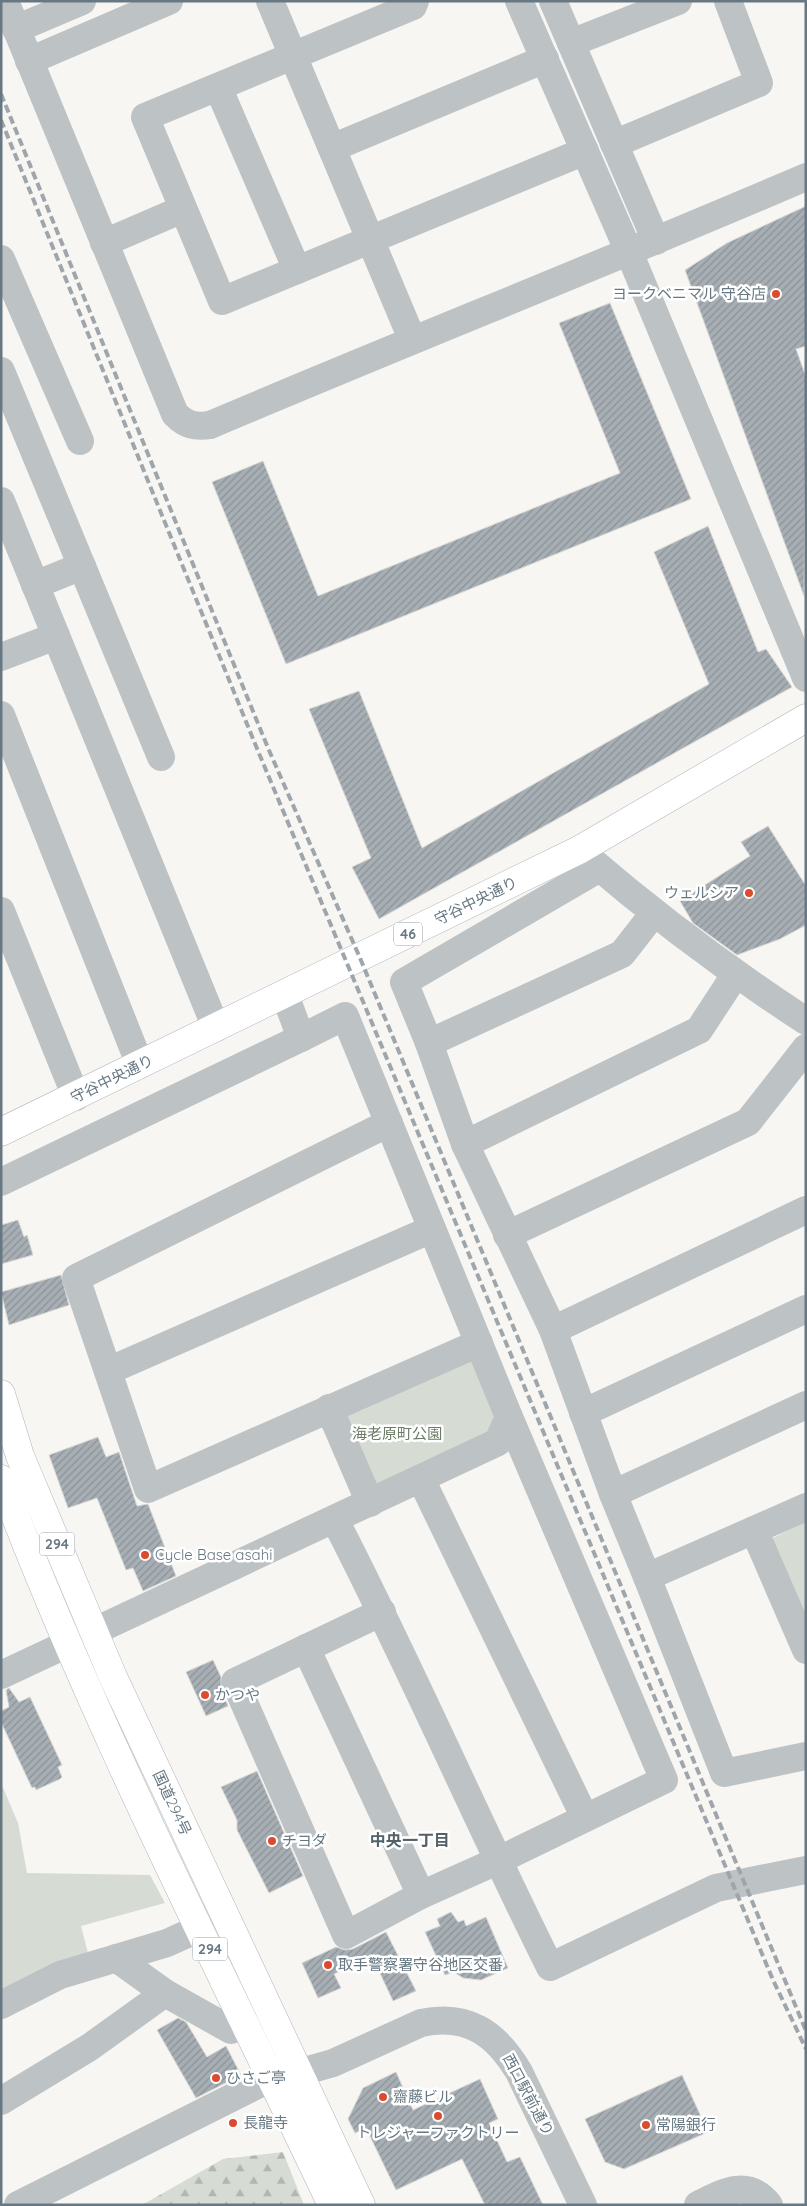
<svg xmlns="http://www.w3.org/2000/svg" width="807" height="2206" font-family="Quicksand,'Noto Sans JP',sans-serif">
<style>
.forest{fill:url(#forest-firs)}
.park{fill:#d6dbd3}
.building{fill:url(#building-hatch);stroke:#d8d8d6}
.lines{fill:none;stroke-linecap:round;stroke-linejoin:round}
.major-casing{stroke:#b1b6ba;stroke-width:29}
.highway-casing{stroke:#b1b5b8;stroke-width:29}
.minor{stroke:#bdc2c5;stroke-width:28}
.major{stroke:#fff;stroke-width:28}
.highway{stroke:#fff;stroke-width:28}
.rail{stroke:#9fa6ab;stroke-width:4;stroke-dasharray:8 4;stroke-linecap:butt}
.poi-dot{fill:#db4b2f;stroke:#fff;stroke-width:2}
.labels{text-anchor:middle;stroke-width:5;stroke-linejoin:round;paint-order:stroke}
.shield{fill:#fff;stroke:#95a0a8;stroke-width:1}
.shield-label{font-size:14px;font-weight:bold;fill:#677883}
.poi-label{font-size:15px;fill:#677883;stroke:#fff;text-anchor:start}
.street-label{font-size:15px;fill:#677883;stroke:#fff}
.park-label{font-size:15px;fill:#6b7b65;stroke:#fff}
.neighbourhood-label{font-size:16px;font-weight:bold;fill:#546169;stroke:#fff}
</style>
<defs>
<pattern id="forest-firs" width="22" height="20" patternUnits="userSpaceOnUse" patternTransform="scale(1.25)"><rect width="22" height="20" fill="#d6dbd3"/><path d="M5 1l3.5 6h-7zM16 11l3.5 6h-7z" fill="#b1b6b1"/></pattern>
<pattern id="building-hatch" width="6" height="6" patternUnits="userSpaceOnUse" patternTransform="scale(1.25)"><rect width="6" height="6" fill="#a7afb4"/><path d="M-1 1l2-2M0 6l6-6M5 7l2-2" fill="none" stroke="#8c9398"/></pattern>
</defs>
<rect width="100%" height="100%" fill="#f7f6f3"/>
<path class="forest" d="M283,2152L304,2205H142L223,2159Z"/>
<g class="park">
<path d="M479,1343L509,1417L498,1442L370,1503L329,1408Z"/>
<path d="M806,1521V1626L767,1541Z"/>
<path d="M1,1783L18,1823L27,1873L150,1875L165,1903L81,1926L93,1972L1,2010Z"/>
</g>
<g class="building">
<path d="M806,206V346L796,349L806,377L804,596L685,270L727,243Z"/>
<path d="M610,303L691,499L286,664L212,482L263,461L318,596L620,473L559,323Z"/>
<path d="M708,526L758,652L766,649L792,687L379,919L352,867L371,858L309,709L359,691L422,848L709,684L654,552Z"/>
<path d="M768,826L806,886V925L780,939L737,955L693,923L680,901L750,856L741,842Z"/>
<path d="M18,1220L24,1237L27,1235L33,1255L1,1264V1225Z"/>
<path d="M61,1275L69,1305L9,1325L1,1292Z"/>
<path d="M98,1437L106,1457L119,1452L137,1506L148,1504L176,1576L143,1591L133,1568L126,1570L97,1498L68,1508L49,1455Z"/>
<path d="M213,1660L221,1677V1688L228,1706L206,1716L186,1672Z"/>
<path d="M9,1688L19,1702L30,1697L62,1765L58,1767L62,1777L60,1779L36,1790L35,1787L32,1788L1,1722V1711L9,1707L6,1690Z"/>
<path d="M257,1771L303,1876L269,1893L237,1830V1820L221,1787Z"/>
<path d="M451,1912L458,1922L464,1920L466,1926L486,1917L508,1968L481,1980L463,1978L454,1972L445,1975L425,1932L440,1926L437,1919Z"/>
<path d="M386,1932L416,1991L393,2001L372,1956L334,1974L341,1988L318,1998L302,1963L336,1947L345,1950L353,1949Z"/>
<path d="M178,2018L186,2022L207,2057L226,2046L241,2075L196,2098L157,2030Z"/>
<path d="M396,2072L413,2110L480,2079L498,2119L489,2123L507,2162L520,2157L543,2205H485L462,2159L396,2190L366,2128L355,2133L348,2119L363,2088Z"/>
<path d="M682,2075L708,2132L624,2169L605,2162L585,2119Z"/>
</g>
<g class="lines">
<g class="major-casing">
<path id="major" d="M1,1132L579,850L806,718"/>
</g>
<g class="highway-casing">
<g id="highway">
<path d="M1,1394L20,1456L113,1677L361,2205"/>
<path d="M1,1479C95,1727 218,1965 332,2205"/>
</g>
</g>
<g class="minor">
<path d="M5,1L175,414C186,425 194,427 210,425C408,341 608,262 806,177"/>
<path d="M270,1L412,339"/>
<path d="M415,1L413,6L145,117L222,301L585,151"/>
<path d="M519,1L629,252L806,678"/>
<path d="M553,1L656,241"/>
<path d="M16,29L82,1"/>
<path d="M571,43L678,1"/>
<path d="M29,61L169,1"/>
<path d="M218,87L297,270"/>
<path d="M614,144L759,83L728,1"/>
<path d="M332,148L545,59"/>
<path d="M104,243L183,209"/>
<path d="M1,259L80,441"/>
<path d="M1,371L161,757"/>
<path d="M1,501L216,1028"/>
<path d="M35,585L82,566"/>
<path d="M1,657L56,636"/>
<path d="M1,715L140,1065"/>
<path d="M587,857C657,917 729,971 806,1021"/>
<path d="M600,868L404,982L429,1043L465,1144L553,1330L613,1494L647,1577L754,1530L806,1650"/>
<path d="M1,911L76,1097"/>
<path d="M429,1043L622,954L654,913"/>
<path d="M389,1123L76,1278L148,1489L479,1343"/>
<path d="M465,1144L699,1030L735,975"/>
<path d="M1,1182L301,1038"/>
<path d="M507,1235L748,1122L806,1048"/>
<path d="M553,1330L806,1210"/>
<path d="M108,1371L432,1229"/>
<path d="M329,1408L370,1503"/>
<path d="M583,1413L806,1309"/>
<path d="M421,1479L585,1818"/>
<path d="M613,1494L806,1405"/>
<path d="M335,1520C411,1667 476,1819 550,1967L716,1888L806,1870"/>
<path d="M754,1530L806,1507"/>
<path d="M647,1577L724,1773L806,1756"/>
<path d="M382,1612L235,1682L346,1935L421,1895L497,1861L664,1780L509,1417"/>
<path d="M306,1648L421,1895"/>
<path d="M1,1675L498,1442L509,1417L345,1016L301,1038L285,995"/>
<path d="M116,1958L165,1993L231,2030L247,2026"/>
<path d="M1,2005L60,1975L167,1943L200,1928"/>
<path d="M1,2101L90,2047L165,1993"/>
<path d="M18,2205L259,2084L333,2063L421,2023C467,2013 496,2033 519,2072L583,2205"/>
<path d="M698,2205C723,2192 748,2178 769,2205"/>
</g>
<use href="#major" class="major"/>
<use href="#highway" class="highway"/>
<g class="rail">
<path d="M1,94L268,748L360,958L806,2031"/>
<path d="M1,120L258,751L773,1980L806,2049"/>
</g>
</g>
<g class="poi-dot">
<circle cx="776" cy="294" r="5"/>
<circle cx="749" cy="893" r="5"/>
<circle cx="145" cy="1555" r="5"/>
<circle cx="205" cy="1695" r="5"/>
<circle cx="272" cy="1841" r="5"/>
<circle cx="328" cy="1965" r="5"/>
<circle cx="216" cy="2078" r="5"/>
<circle cx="383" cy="2097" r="5"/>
<circle cx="438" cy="2116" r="5"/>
<circle cx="233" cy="2123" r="5"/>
<circle cx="646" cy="2125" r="5"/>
</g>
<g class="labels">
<g class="shield">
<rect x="394" y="922.5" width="28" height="23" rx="4"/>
<rect x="39.5" y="1532.5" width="35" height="23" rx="4"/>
<rect x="192.5" y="1937.5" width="35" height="23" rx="4"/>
</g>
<g class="shield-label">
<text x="408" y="939">46</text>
<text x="57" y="1549">294</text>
<text x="210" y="1954">294</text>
</g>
<g class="poi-label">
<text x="766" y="299" text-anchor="end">ヨークベニマル 守谷店</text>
<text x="739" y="898" text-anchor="end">ウェルシア</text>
<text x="155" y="1560">Cycle Base asahi</text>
<text x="215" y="1700">かつや</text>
<text x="282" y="1846">チヨダ</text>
<text x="338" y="1970">取手警察署守谷地区交番</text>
<text x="226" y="2083">ひさご亭</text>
<text x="393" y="2102">齋藤ビル</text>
<text x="243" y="2128">長龍寺</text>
<text x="656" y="2130">常陽銀行</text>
<text x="438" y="2138" text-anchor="middle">トレジャーファクトリー</text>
</g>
<g class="street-label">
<text transform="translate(476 901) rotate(-26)" y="5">守谷中央通り</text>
<text transform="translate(112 1079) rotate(-26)" y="5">守谷中央通り</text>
<text transform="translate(172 1803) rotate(65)" y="5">国道294号</text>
<text transform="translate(528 2095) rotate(62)" y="5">西口駅前通り</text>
</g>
<g class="park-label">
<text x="397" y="1439">海老原町公園</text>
</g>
<g class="neighbourhood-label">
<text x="410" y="1846">中央一丁目</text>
</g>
</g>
<rect width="807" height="2206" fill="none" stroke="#677883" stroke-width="5"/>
</svg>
